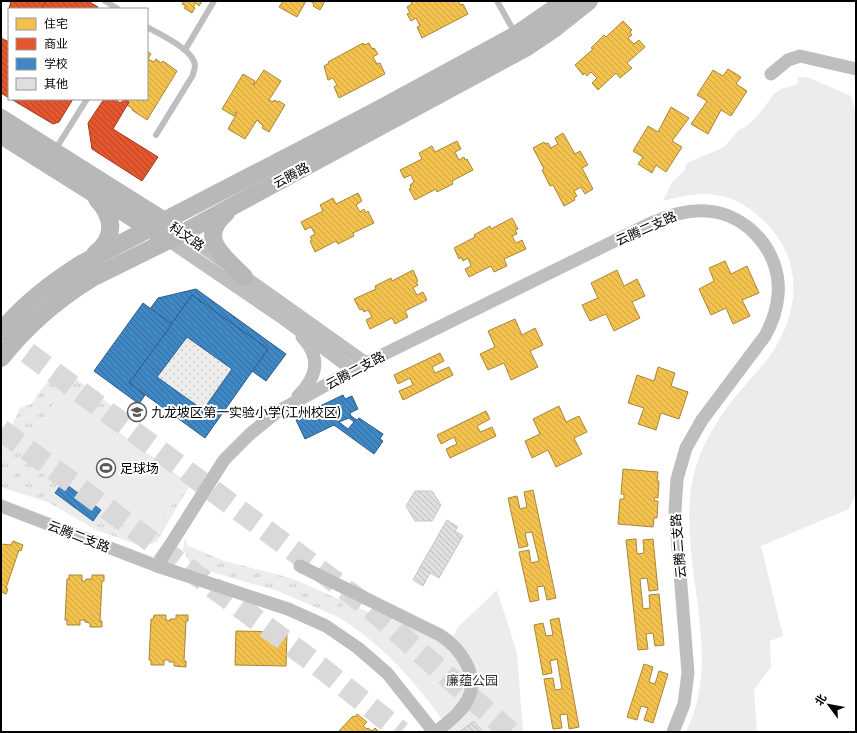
<svg xmlns="http://www.w3.org/2000/svg" width="857" height="733" font-family="Cabin,'Noto Sans SC',sans-serif">
<style>
.grass{fill:url(#grass-tufts);fill-rule:evenodd}
.park{fill:#ececec}
.garden{fill:url(#garden-dots)}
.homes{fill:url(#homes-back-hatch);stroke:#a98737}
.shops{fill:url(#shops-back-hatch);stroke:#a03d20}
.schools{fill:url(#schools-back-hatch);stroke:#2c5f8a;fill-rule:evenodd}
.building{fill:url(#building-back-hatch);stroke:#c7c7c7}
.lines{fill:none;stroke-linecap:round;stroke-linejoin:round}
.highway-tunnel{stroke:#d9d9d9;stroke-width:22;stroke-dasharray:22 11;stroke-linecap:butt}
.lane{stroke:#bebebe;stroke-width:6}
.street{stroke:#bebebe;stroke-width:13}
.secondary{stroke:#b8b8b8;stroke-width:18}
.labels{text-anchor:middle;stroke-width:4;stroke-linejoin:round;paint-order:stroke}
.street-label{font-size:13px;fill:#000;stroke:#fff}
.poi-label{font-size:13px;fill:#000;stroke:#fff;text-anchor:start}
.park-label{font-size:13px;fill:#333;stroke:#fff}
</style>
<defs>
<pattern id="grass-tufts" width="24" height="20" patternUnits="userSpaceOnUse"><rect width="24" height="20" fill="#ececec"/><path d="M3 7l-1-3M5 7V3M7 7l1-3M15 17l-1-3M17 17v-4M19 17l1-3" fill="none" stroke="#c9c9c9"/></pattern>
<pattern id="garden-dots" width="8" height="8" patternUnits="userSpaceOnUse"><rect width="8" height="8" fill="#ececec"/><path d="M2 2h.1M6 6h.1" fill="none" stroke="#c9c9c9" stroke-width="1.8" stroke-linecap="round"/></pattern>
<pattern id="homes-back-hatch" width="6" height="6" patternUnits="userSpaceOnUse"><rect width="6" height="6" fill="#f2c14e"/><path d="M-1 5l2 2M0 0l6 6M5-1l2 2" fill="none" stroke="#cea442"/></pattern>
<pattern id="shops-back-hatch" width="6" height="6" patternUnits="userSpaceOnUse"><rect width="6" height="6" fill="#e4572e"/><path d="M-1 5l2 2M0 0l6 6M5-1l2 2" fill="none" stroke="#b64625"/></pattern>
<pattern id="schools-back-hatch" width="6" height="6" patternUnits="userSpaceOnUse"><rect width="6" height="6" fill="#3f88c5"/><path d="M-1 5l2 2M0 0l6 6M5-1l2 2" fill="none" stroke="#326d9e"/></pattern>
<pattern id="building-back-hatch" width="6" height="6" patternUnits="userSpaceOnUse"><rect width="6" height="6" fill="#dfdfdf"/><path d="M-1 5l2 2M0 0l6 6M5-1l2 2" fill="none" stroke="#bebebe"/></pattern>
</defs>
<rect width="100%" height="100%" fill="#fff"/>
<g class="grass">
<path d="M59,366L118,410L108,424L63,391L20,450L188,483L190,485L157,541L144,547L96,530L50,503L1,487V450L20,408L31,404ZM63,482L101,510L93,521L55,494Z"/>
<path d="M185,537L187,545L224,561L291,578L345,602L338,617L278,591L191,566L183,549Z"/>
</g>
<g class="park">
<path d="M798,77H807L851,96L856,112V494L849,509L761,546L783,636L770,641L771,667L754,690L757,732H686C724,657 680,569 691,489C694,464 705,441 719,419C733,397 753,378 769,357C801,313 804,260 764,221C732,190 704,190 663,201L672,182L684,171L687,163L724,147L739,130L747,126L759,114L773,95L781,89L798,84Z"/>
<path d="M63,391L188,483L145,542L20,449Z"/>
<path d="M497,590L517,653L523,732H451C418,685 388,648 338,617L345,602L391,622L400,608L453,636L458,627Z"/>
</g>
<path class="garden" d="M187,337L232,369L203,410L157,377Z"/>
<g class="homes">
<path d="M184,1H202L199,6L196,3L193,7L195,8L192,13L184,8L186,6L182,4Z"/>
<path d="M283,1H306L297,17L279,7Z"/>
<path d="M311,1H325L320,10L313,6L314,5Z"/>
<path d="M413,1H458L460,5L463,4L468,14L422,38L417,27L420,26L416,18L411,21L407,14L410,13L407,7L412,4L411,2Z"/>
<path d="M623,21L632,30L630,32L632,35L628,38L634,44L639,40L645,47L627,63L632,68L620,78L616,73L598,90L592,83L597,78L591,72L587,76L585,73L583,75L575,65L593,49L591,48L604,35L606,37Z"/>
<path d="M363,43L364,45L369,43L372,49L374,48L378,54L373,57L377,64L380,63L385,74L339,98L334,87L337,85L333,78L328,80L324,66L329,63L328,62Z"/>
<path d="M147,51L151,54L148,59L154,62L156,59L161,63L163,61L177,71L147,120L132,110L133,109L127,105L129,102L125,99H147Z"/>
<path d="M728,69L741,77L736,84L747,91L731,116L721,110L708,134L691,124L707,101L697,95L713,70L723,76Z"/>
<path d="M264,70L281,81L269,100L273,102L274,100L278,102L279,101L285,105L269,132L262,128L263,126L257,120L245,139L228,129L237,113L236,112L234,116L222,109L243,74L255,81L253,85H254Z"/>
<path d="M671,107L689,118L672,141L682,147L666,172L656,165L652,173L638,164L643,157L633,151L648,126L658,132Z"/>
<path d="M563,133L575,154L580,151L588,165L582,168L593,189L585,194L581,187L574,191L577,196L574,198L575,200L564,206L553,185L550,186L542,170L544,169L533,148L544,142L545,144L548,143L551,148L558,144L555,138Z"/>
<path d="M457,141L461,149L455,152L459,160L464,157L465,160L467,159L473,170L452,181L453,184L437,192L436,189L415,200L409,189L411,188L410,185L414,182L411,175L404,178L400,170L422,159L419,153L432,146L435,152Z"/>
<path d="M358,193L362,201L356,205L360,212L364,209L366,213L368,211L374,223L353,233L354,236L338,244L336,241L315,252L310,241L312,240L310,237L315,234L311,227L305,230L301,222L323,211L320,205L333,198L336,204Z"/>
<path d="M512,218L518,229L515,230L517,234L512,236L516,243L522,240L526,249L504,259L507,266L494,272L491,266L469,277L465,269L471,266L468,258L463,261L461,257L459,259L454,248L475,237L474,235L490,226L491,229Z"/>
<path d="M725,261L731,274L747,266L759,293L742,300L750,316L733,324L726,308L711,315L699,289L714,281L709,268Z"/>
<path d="M413,270L418,281L416,282L418,285L413,288L417,295L423,292L427,300L405,311L408,317L395,324L392,318L370,329L366,320L372,317L368,310L364,312L362,309L360,310L354,299L376,289L375,286L391,278L392,281Z"/>
<path d="M617,270L624,286L637,279L645,296L632,302L640,318L614,331L606,314L590,321L582,305L598,298L591,283Z"/>
<path d="M515,319L522,335L535,328L543,345L530,351L538,367L511,380L504,363L488,370L480,354L495,347L488,331Z"/>
<path d="M440,353L444,361L432,367L435,373L449,367L453,375L403,400L399,391L413,385L410,378L398,384L394,375Z"/>
<path d="M658,367L675,373L671,386L688,392L679,419L661,413L656,430L638,424L644,408L628,403L637,375L654,381Z"/>
<path d="M559,406L566,422L579,416L587,432L574,438L582,454L556,467L548,450L532,458L525,441L540,434L533,419Z"/>
<path d="M486,411L490,419L477,426L480,432L492,427L496,436L450,458L446,449L457,444L454,437L441,444L437,435Z"/>
<path d="M623,469L658,472L657,481H659L658,498L655,497L654,501H658L657,518H654L653,527L618,524L620,499H624V494H621Z"/>
<path d="M533,490L556,598L547,600L544,586L537,587L539,600L530,602L519,552L529,550L531,563L539,561L532,532L525,533L528,546L519,548L508,498L517,496L520,509L527,507L524,492Z"/>
<path d="M636,539L637,554L644,553L643,540L653,539L658,590L649,591L647,578L640,579L643,609L650,608L649,595L659,594L664,645L655,646L653,633L646,634L648,649L638,650L626,540Z"/>
<path d="M13,541L23,545L21,551L19,550L6,588L8,589L6,594L1,592V544L11,545Z"/>
<path d="M69,575H82V581H86V579H92V575H104V581H102L100,621H102V627H90V623L85,622V620H80V625H67V620H65L67,579H69Z"/>
<path d="M154,615H166V620L170,621V619H176V615H188V621H186L184,661H186V667L174,666V662H169V660H164V665H151V660H149L151,619H153Z"/>
<path d="M559,618L579,727L569,729L567,714L560,715L562,728L553,729L544,679L553,678L555,690L562,689L557,659L550,661L552,673L543,675L534,625L543,623L546,636L553,635L550,620Z"/>
<path d="M236,631L287,632L286,666L235,665Z"/>
<path d="M644,664L653,667L649,682L655,684L659,671L668,674L653,723L644,720L648,708L641,706L637,720L627,717Z"/>
<path d="M357,714L367,722L363,726L367,729L368,728L372,731L375,728L379,732H338L353,716L355,717Z"/>
</g>
<g class="shops">
<path d="M11,1H46L41,9H9Z"/>
<path d="M46,1H88L98,7L97,9H41Z"/>
<path d="M1,38L9,42V98L1,93Z"/>
<path d="M11,99H73L59,122L53,124Z"/>
<path d="M104,99H115L120,103L125,99L129,102L113,129L158,157L142,181L92,149L88,123Z"/>
</g>
<g class="schools">
<path d="M196,289L286,354L266,381L252,371L268,349L192,295L172,324L150,309L158,298Z"/>
<path d="M192,295L268,349L205,438L129,383ZM187,337L232,369L203,410L157,377Z"/>
<path d="M143,303L172,324L129,383L145,395L139,404L94,371Z"/>
<path d="M343,395L345,399L352,396L358,409L350,413L351,416L357,420L359,418L383,434L380,439L383,441L374,454L334,425L305,439L296,420L321,409L320,406ZM349,418L354,422L348,429L339,422Z"/>
<path d="M63,482L101,510L93,521L55,493Z"/>
</g>
<g class="building">
<path d="M415,491H432L441,505L432,521H415L406,506Z"/>
<path d="M447,520L458,527L455,531L463,536L439,578L420,567Z"/>
<path d="M420,567L430,573L423,586L413,580Z"/>
<path d="M474,721L483,732H459Z"/>
</g>
<g class="lines">
<g class="highway-tunnel">
<path d="M1,333L369,607L510,732"/>
<path d="M1,430L319,666L401,732"/>
</g>
<g class="lane">
<path d="M105,1L118,9"/>
<path d="M497,1L515,33"/>
<path d="M147,27C159,34 195,50 195,66C195,69 193,72 193,75L156,135"/>
<path d="M185,50L214,1"/>
<path d="M55,150L87,99"/>
</g>
<g class="street">
<path d="M771,74L788,60L800,56L856,69"/>
<path d="M183,233L366,363"/>
<path d="M168,240L284,319L353,370"/>
<path d="M298,396C317,377 322,358 302,337"/>
<path d="M1,506L157,566L288,609L326,626L358,648L387,673L434,732"/>
<path d="M157,566L224,460L250,434L277,412L366,363L651,223C669,216 687,209 707,211C749,214 782,254 778,295C777,310 772,323 765,336L702,420L686,448L677,479L675,511L688,673L684,704L673,732"/>
<path d="M300,566L440,635C460,648 480,675 468,699C461,713 448,722 436,732"/>
</g>
<g class="secondary">
<path d="M1,118L174,227"/>
<path d="M1,135L158,234"/>
<path d="M226,213C196,239 225,257 244,277"/>
<path d="M95,254C116,238 114,217 97,199"/>
<path d="M1,332C23,304 51,283 81,264L376,111L516,35L565,1"/>
<path d="M1,358C27,325 56,300 92,278L183,233L527,47L555,28L589,1"/>
</g>
</g>
<defs>
<g id="school-ring" transform="scale(1)"><circle r="9.5" fill="#fff" stroke="#595959" stroke-width="1.5"/><path d="M0-5L7-2L0 1L-7-2ZM-4 1L0 2.5L4 1V4Q0 6-4 4Z" fill="#595959"/></g>
<g id="stadium-ring" transform="scale(1)"><circle r="9.5" fill="#fff" stroke="#595959" stroke-width="1.5"/><path d="M0-5a6.5 5 0 1 0 0 10a6.5 5 0 1 0 0-10ZM-3.5-1.8h7v3.6h-7Z" fill="#595959"/></g>
</defs>
<g fill-rule="evenodd">
<use href="#school-ring" x="137" y="412"/>
<use href="#stadium-ring" x="106" y="468"/>
</g>
<g class="labels">
<g class="street-label">
<text transform="translate(291 175) rotate(-28)" y="5">云腾路</text>
<text transform="translate(646 228) rotate(-24)" y="5">云腾二支路</text>
<text transform="translate(187 236) rotate(35)" y="5">科文路</text>
<text transform="translate(355 370) rotate(-28)" y="5">云腾二支路</text>
<text transform="translate(79 536) rotate(21)" y="5">云腾二支路</text>
<text transform="translate(678 546) rotate(-95)" y="5">云腾二支路</text>
</g>
<g class="poi-label">
<text x="151" y="417">九龙坡区第一实验小学(江州校区)</text>
<text x="120" y="473">足球场</text>
</g>
<g class="park-label">
<text x="472" y="685">廉蕴公园</text>
</g>
</g>
<rect width="857" height="733" fill="none" stroke="#000000" stroke-width="4"/>
<rect x="8" y="8" width="140" height="92" fill="#ffffff" stroke="#999999"/>
<rect x="16" y="18" width="20" height="12" fill="#f2c14e" stroke="#999999"/>
<text x="44" y="28" font-size="12" fill="#000000">住宅</text>
<rect x="16" y="38" width="20" height="12" fill="#e4572e" stroke="#999999"/>
<text x="44" y="48" font-size="12" fill="#000000">商业</text>
<rect x="16" y="58" width="20" height="12" fill="#3f88c5" stroke="#999999"/>
<text x="44" y="68" font-size="12" fill="#000000">学校</text>
<rect x="16" y="78" width="20" height="12" fill="#dfdfdf" stroke="#999999"/>
<text x="44" y="88" font-size="12" fill="#000000">其他</text>
<g transform="translate(829 705) rotate(302)" stroke="#ffffff" stroke-width="3" paint-order="stroke">
<path d="M0-3L7 15L0 10L-7 15Z" fill="#000000"/>
<text y="-6" font-size="11" font-weight="bold" text-anchor="middle" fill="#000000">北</text>
</g>
</svg>
